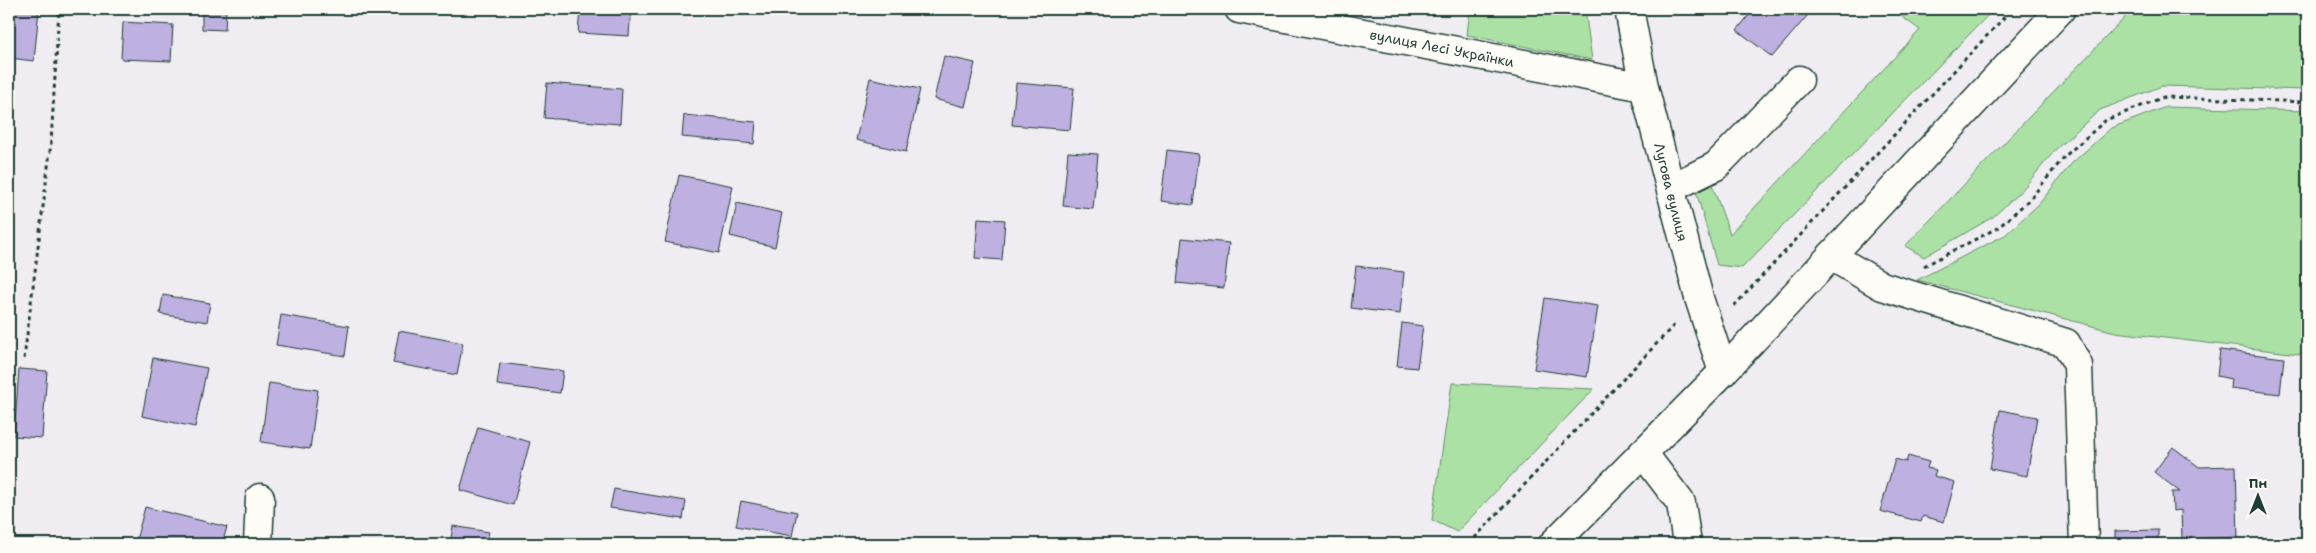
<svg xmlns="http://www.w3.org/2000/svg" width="2316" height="553" font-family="'Shantell Sans',sans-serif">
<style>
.green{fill:#abe1a4;stroke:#658f6c}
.building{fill:#beb0e0;stroke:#1f3d34}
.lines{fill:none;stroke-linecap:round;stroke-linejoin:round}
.minor-casing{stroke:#1f3d34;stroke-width:31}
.major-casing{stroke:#1f3d34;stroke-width:31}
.path{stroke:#1f3d34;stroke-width:3;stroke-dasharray:4 4;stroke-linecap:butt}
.minor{stroke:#fdfcf7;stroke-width:28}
.major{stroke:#fdfcf7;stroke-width:28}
.labels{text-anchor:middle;stroke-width:4;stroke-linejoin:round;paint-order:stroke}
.street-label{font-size:14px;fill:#1f3d34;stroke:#fdfcf7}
</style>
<rect width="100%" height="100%" fill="#f0edf2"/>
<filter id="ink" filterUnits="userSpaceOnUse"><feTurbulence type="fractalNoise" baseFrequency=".02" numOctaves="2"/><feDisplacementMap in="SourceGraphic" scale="10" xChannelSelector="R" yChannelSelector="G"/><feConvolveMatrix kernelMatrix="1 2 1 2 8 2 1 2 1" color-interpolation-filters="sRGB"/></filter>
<g filter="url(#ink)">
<g class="green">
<path d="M1470,9H1585L1592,60L1467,35Z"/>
<path d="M1891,9H1994L1742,268L1717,265L1694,184L1710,179L1730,234L1920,30Z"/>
<path d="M2133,9H2307V90L2162,86L2100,110L2057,148L2022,190L1993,217L1924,257L1905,246Z"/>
<path d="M2166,107L2307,111V355L2115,332L1917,280L2005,235L2038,205L2072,163L2111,128Z"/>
<path d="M1452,383L1594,389L1457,532L1432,520Z"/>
</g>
<g class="building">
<path d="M9,9H39L34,61L9,58Z"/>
<path d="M202,9H226L225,30L202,29Z"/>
<path d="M580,9H631L629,36L578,33Z"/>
<path d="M1754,9H1813L1772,57L1737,30Z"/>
<path d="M123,22L173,25L171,61L121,59Z"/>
<path d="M944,56L975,63L965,107L934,99Z"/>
<path d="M870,78L920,89L906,152L856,140Z"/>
<path d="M547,83L622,89L620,124L544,118Z"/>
<path d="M1016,83L1074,88L1070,130L1012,125Z"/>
<path d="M684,115L756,122L754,144L682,137Z"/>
<path d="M1167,150L1199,154L1193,205L1161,201Z"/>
<path d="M1068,152L1098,154L1093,209L1063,206Z"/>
<path d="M679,175L733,186L719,253L665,242Z"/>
<path d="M737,203L782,213L775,247L730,236Z"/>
<path d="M978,218L1005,220L1002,260L975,258Z"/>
<path d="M1182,238L1229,243L1224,288L1177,283Z"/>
<path d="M1356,266L1404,272L1400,314L1351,308Z"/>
<path d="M163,295L210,303L207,322L160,314Z"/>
<path d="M1545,298L1598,306L1587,377L1534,369Z"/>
<path d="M281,315L349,326L345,356L276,345Z"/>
<path d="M1402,323L1423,326L1417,368L1397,366Z"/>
<path d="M399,331L463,343L457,375L393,363Z"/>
<path d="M2220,350L2284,358L2280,394L2230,388L2231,379L2217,376Z"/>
<path d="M153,358L207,368L195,427L142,416Z"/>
<path d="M500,363L563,371L560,393L497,385Z"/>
<path d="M19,369L47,371L42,438L14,436Z"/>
<path d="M269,383L318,390L310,449L261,442Z"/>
<path d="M2000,410L2037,417L2027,476L1990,469Z"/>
<path d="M478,427L530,442L513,505L460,490Z"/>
<path d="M2173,447L2199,467L2236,466L2238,537L2182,539L2181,510L2173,511L2172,492H2180L2154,472Z"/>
<path d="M1908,456L1929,462L1927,468L1936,470L1934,476L1955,482L1944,522L1923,516L1921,522L1880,511L1895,459L1906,462Z"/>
<path d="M614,489L686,501L683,519L610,508Z"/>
<path d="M741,501L797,512L792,536L736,526Z"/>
<path d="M145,507L227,527L222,544H135Z"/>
<path d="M453,526L489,532L486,544H450Z"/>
<path d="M2158,530V544H2115V531Z"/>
</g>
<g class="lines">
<g class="minor-casing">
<g id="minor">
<path d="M1239,9L1644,87"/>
<path d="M1629,9L1644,87L1699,298L1723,372"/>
<path d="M1671,188L1716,166L1799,80"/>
<path d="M1831,256L1882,286L2066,343L2078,365L2084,544"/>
<path d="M1643,453L1681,503L1687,544"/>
<path d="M258,544L260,498"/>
</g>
</g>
<g class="major-casing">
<path id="major" d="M1553,544L1723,372L2061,9"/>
</g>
<g class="path">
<path d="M1924,266L1999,227L2031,198L2065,156L2106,120L2164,97L2307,102"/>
<path d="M1734,306L2012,9"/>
<path d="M24,359L51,143L59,9"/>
<path d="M1469,544L1675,324"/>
</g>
<use href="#minor" class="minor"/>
<use href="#major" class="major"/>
</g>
</g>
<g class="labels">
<g class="street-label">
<text transform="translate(1442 48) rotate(11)" y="5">вулиця Лесі Українки</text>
<text transform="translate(1671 192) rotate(76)" y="5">Лугова вулиця</text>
</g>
</g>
<rect width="2316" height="553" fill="none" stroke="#fdfcf7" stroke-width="30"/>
<rect x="15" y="15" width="2286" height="523" fill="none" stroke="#1f3d34" stroke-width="2" filter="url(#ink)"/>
<g transform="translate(2258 496)" stroke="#fdfcf7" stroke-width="4" paint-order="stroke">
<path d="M0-4L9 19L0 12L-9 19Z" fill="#1f3d34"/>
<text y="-8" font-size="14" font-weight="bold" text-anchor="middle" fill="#1f3d34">Пн</text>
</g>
</svg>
